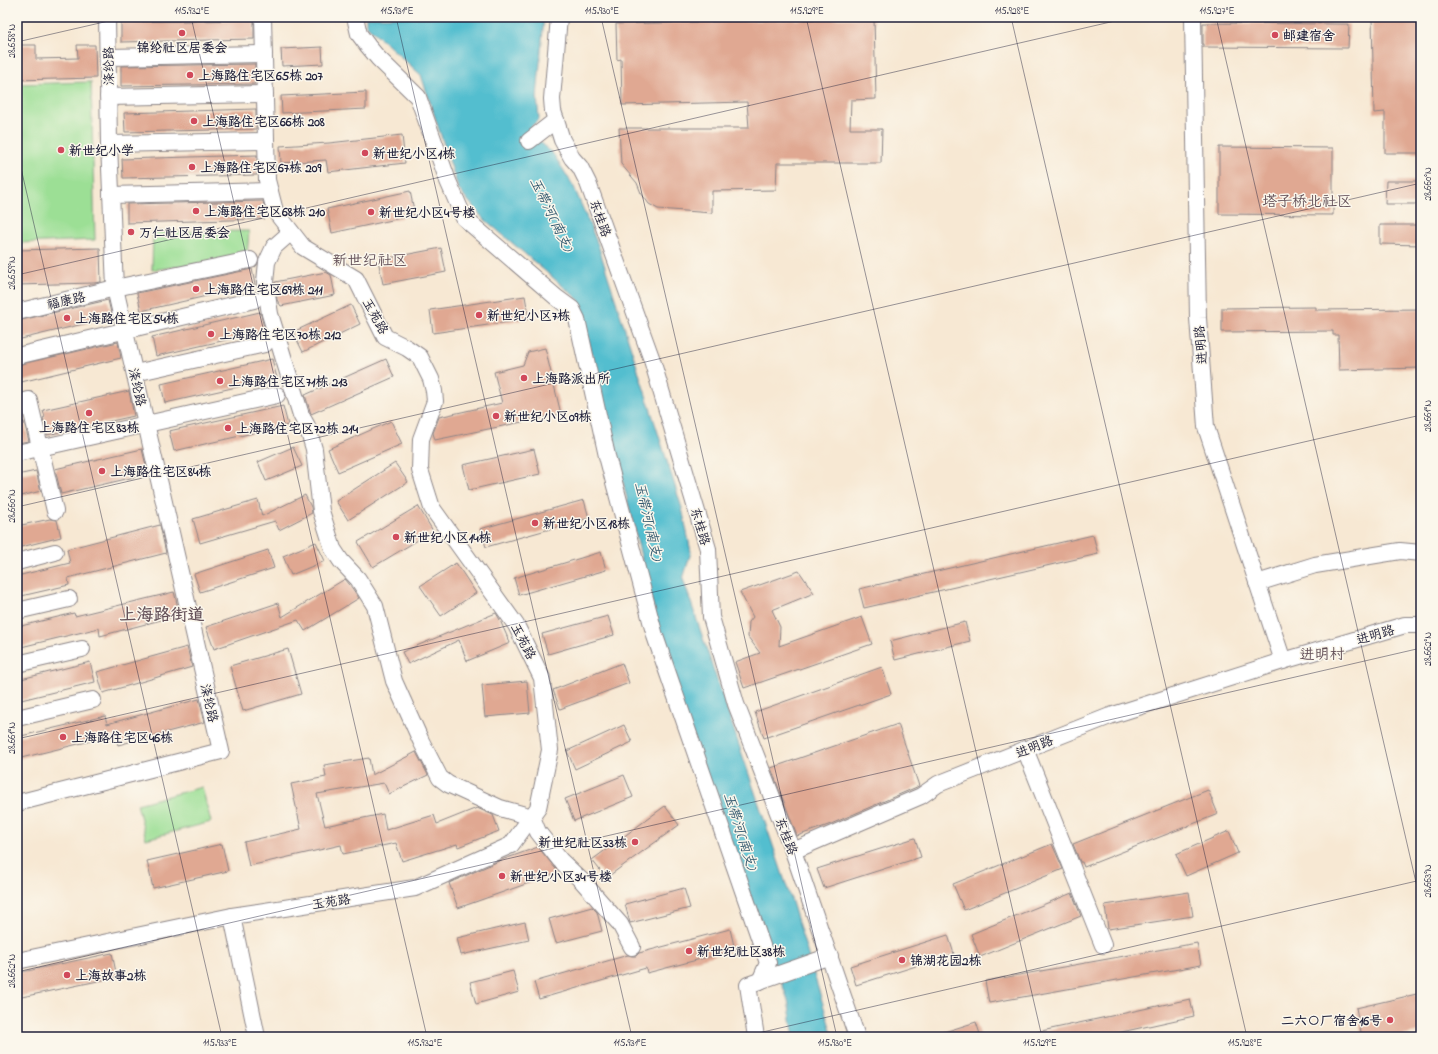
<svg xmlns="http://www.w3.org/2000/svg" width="1438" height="1054" font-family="'Indie Flower','LXGW WenKai TC',sans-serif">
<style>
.green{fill:#9cdf95;stroke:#5f8068}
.water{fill:#53becf;stroke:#3a7085}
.building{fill:#e0a892}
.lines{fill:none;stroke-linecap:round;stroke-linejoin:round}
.minor-casing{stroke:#8c8587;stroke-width:18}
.minor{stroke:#fff;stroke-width:16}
.ticks{fill:none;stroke:#22223b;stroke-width:1;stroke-opacity:0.45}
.poi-dot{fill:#d1495b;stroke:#fbf7ec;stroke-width:1.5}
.labels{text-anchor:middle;stroke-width:3;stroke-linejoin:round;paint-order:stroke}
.poi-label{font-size:13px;font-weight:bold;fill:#22223b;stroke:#fbf7ec;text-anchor:start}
.street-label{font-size:13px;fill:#22223b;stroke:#fbf7ec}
.water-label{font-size:14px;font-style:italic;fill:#33596f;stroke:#fbf7ec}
.quarter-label{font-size:15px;fill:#645159;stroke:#fbf7ec}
.district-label{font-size:17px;font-weight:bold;fill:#645159;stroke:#fbf7ec}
.neatline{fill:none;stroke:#22223b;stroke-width:1.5}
.ticks-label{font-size:10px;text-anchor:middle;fill:#22223b}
</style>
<rect width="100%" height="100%" fill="#fbf7ec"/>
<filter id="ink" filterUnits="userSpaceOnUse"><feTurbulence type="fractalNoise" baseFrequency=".025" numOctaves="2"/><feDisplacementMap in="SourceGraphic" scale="8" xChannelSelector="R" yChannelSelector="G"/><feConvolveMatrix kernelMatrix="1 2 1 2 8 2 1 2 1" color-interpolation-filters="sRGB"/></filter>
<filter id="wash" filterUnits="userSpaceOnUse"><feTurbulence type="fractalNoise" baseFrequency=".012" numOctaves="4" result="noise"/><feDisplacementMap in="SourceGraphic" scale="16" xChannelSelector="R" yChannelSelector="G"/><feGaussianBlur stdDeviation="0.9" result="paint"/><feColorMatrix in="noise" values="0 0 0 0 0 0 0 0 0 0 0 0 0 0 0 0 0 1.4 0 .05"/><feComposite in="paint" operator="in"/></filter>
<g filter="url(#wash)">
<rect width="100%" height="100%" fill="#f7e8d3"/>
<g class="green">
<path d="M91,82L95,240L19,243L17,190V84Z"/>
<path d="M249,231L247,257L152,270L153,232Z"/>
<path d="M202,787L211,822L146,839L137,804Z"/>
</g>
<path class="water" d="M366,17H544L537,97L539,119L528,130L554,155L574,187L598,245L682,508L691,552L683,579L792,902L833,1037H794L788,1000L669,672L579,300L483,218L459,190L421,75L366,25Z"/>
<g id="blocks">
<g class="building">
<path d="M1372,17H1421V153H1385V112L1374,113Z"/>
<path d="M874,18L876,99L851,100L850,129H882L881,163H777L776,190L712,191V213L658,209L649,204L641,193L637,183L621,164L619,128H749L747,102L622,105L621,59L617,60L616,24Z"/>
<path d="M254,20V39L121,42V22Z"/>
<path d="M1203,23L1349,24L1348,48L1203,47Z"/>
<path d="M17,45H36V59L78,58L77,45H95L96,78L17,80Z"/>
<path d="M322,47L323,64L282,66L281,49Z"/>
<path d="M255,64V84L121,86V66Z"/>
<path d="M366,92V109L282,113L281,96Z"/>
<path d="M256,109V129L125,132L124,113Z"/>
<path d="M402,135L405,163L328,172L326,160L281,163L280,146L329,143Z"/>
<path d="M1219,147L1333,148V215L1219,214Z"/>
<path d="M257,155V175L123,178L122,159Z"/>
<path d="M1386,181H1421V204H1385Z"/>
<path d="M410,191L415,215L332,233L327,209Z"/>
<path d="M263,201L265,211V219L127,223V204Z"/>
<path d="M1380,225H1421V245L1380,244Z"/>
<path d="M100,248L101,282L94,283L17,285V250Z"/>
<path d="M441,248L446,272L383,284L378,260Z"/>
<path d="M252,269L255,285L141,311L137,293Z"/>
<path d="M326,272L331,275L335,295L281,306L277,300L275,282Z"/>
<path d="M525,296L529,319L433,333L430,310Z"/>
<path d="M108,300L112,317L17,340V321Z"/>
<path d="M351,305L360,324L303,352L293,332Z"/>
<path d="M1316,307V310L1421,309V368L1339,370L1338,335H1333V331L1222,332V308Z"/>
<path d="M260,312L265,331L156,356L152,337Z"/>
<path d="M118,342L121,358L17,383V365Z"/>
<path d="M545,348L561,414L435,440L433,433L439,417L502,403L494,372L523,365L528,352Z"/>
<path d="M272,359L277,378L165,403L161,384Z"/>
<path d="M386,359L394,377L311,414L305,395Z"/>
<path d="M129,391L134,416L47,435L43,418L45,417L43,410Z"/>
<path d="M283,406L288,425L174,451L169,431Z"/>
<path d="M391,421L402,444L338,472L328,449Z"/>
<path d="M24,422L29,441L17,443V423Z"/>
<path d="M293,447L302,466L266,481L258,462Z"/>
<path d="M142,449L148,474L61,494L55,469Z"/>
<path d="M534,449L540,474L469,490L463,465Z"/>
<path d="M395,463L408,482L348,520L336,501Z"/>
<path d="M36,471L41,491L17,497V475Z"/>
<path d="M305,495L311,507L312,513L279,530L275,521L200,543L193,519L258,500L262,516Z"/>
<path d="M584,500L589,518L486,547L480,529Z"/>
<path d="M418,506L433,531L373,567L358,542Z"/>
<path d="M50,519L57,520L61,537L17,548V526Z"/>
<path d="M160,525L166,553L68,578L69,585L17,597V576L70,563L67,549Z"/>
<path d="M1093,535L1098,554L864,608L859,589Z"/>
<path d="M316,542L325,561L291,575L283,556Z"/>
<path d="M268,550L274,568L200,592L194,574Z"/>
<path d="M601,552L606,570L519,595L514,578Z"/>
<path d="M456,563L476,593L441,616L420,586Z"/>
<path d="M799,571L814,593L772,610L780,627L779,646L862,617L872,644L744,688L735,662L760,653L748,637L749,622L753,617L740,592Z"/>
<path d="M345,579L350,585L359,598L305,631L298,620L214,649L206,627L278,603L282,617Z"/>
<path d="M174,592L180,615L100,636L99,628L17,648V627L74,613L75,616Z"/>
<path d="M496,613L499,618L510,643L467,661L459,640L408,664L402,652Z"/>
<path d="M608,616L614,635L548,654L542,634Z"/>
<path d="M965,622L970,641L895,660L890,641Z"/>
<path d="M187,647L192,667L103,693L97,672Z"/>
<path d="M288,649L301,694L243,711L230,666Z"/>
<path d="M90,662L95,682L17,701V680Z"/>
<path d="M622,663L629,683L560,709L553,690Z"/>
<path d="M882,667L891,694L764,738L755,712Z"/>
<path d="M527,681L530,713L485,717L482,685Z"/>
<path d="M199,699L205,722L118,745L115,735L17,759V737L105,716L107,724Z"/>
<path d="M898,724L919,786L831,824L797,836L771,768Z"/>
<path d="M624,725L632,742L575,769L567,751Z"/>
<path d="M416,752L428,775L389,794L384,783L317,794L325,826L383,814L386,830L434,815L437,824L477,808L493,815L499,831L458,847L457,844L402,861L396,843L343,854L341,845L249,866L244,842L301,829L291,784L326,777L324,765L369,758L372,775Z"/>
<path d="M624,775L633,797L574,821L565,799Z"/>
<path d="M1208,790L1218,814L1084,867L1082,862H1080L1073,844Z"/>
<path d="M665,806L679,825L606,878L592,860Z"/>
<path d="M1229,831L1238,853L1186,876L1176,854Z"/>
<path d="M915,838L921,857L824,888L817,869Z"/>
<path d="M222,844L228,871L153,888L147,861Z"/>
<path d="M1052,844L1063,869L964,910L953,884Z"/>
<path d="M538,847L556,869L557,873L458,908L449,883L499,861Z"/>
<path d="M684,888L690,908L630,923L625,904Z"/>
<path d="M1189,892L1193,916L1108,929L1105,905Z"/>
<path d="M1072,893L1081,916L980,957L971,934Z"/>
<path d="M592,907L597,912L602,931L556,943L549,919Z"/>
<path d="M525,922L529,940L461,955L457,938Z"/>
<path d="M730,929L735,950L647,973L646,968L539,999L534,982L628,955L632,956H636L639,953Z"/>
<path d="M948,935L954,954L856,985L850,966Z"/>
<path d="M1197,943L1201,965L989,1003L985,981Z"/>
<path d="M112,953L117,977L17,998V973Z"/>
<path d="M513,971L519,992L476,1004L470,982Z"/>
<path d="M1421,993V1032L1397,1037H1362L1356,1008Z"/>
<path d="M1190,999L1194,1016L1099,1037H1037V1032Z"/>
<path d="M976,1022L981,1037H935V1035Z"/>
</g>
</g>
</g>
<g filter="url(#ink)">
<use href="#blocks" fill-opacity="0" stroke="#8c8587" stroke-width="1"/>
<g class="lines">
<g class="minor-casing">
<g id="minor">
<path d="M355,17L359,34L368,46L378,58L418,97L448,181L464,218L557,298L572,309L577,319L607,456L655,636L768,963L760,981"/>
<path d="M559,17L552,99L553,111L562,140L572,158L580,167L588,183L652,360L708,549L711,617L736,704L793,851L857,1037"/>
<path d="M1193,17L1198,318L1206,427L1283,661"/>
<path d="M108,57L264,54"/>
<path d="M108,97L265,94"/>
<path d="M529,141L556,120"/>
<path d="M109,144L266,141"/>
<path d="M111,195L270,191"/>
<path d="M291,232L274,247L267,262L265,282L270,314L301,415L307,426L314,449L321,511L333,549L341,561L358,579L375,606L394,681L421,741L440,778L448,784L500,808L532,817L538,832L560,860L582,881L620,924L632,947"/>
<path d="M17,312L115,288L250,260"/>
<path d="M17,356L254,300"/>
<path d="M135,373L265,344"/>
<path d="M17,403L29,400L55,511"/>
<path d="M17,453L277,395"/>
<path d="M17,562L55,552"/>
<path d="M1257,583L1315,565L1400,551L1421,553"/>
<path d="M17,611L69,599"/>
<path d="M17,664L82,649"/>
<path d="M17,718L93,700"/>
<path d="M1025,749L1103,945"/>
<path d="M17,803L221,751L115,288L109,144L107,17"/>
<path d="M793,851L921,796L938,784L1110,716L1283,661L1405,625H1421"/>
<path d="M232,916L257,1037"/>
<path d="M17,961L232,916L415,888L511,845L538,808L550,750L542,678L516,625L432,508L420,470L421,439L435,401L434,391L431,379L420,357L407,348L385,337L356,279L303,247L275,211L267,180L263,17"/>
<path d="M756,1037L748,985L830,956"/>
</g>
</g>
<use href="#minor" class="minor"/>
</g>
</g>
<path class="ticks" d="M191,17L427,1037M396,17L632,1037M601,17L837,1037M806,17L1042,1037M1011,17L1247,1037M1216,17L1421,904M17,42L126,17M17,151L222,1037M17,275L1132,17M17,507L1421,183M17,739L1421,415M17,972L1421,648M741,1037L1421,880"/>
<g class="poi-dot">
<circle cx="182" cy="33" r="4"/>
<circle cx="1275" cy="35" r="4"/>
<circle cx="190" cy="75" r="4"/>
<circle cx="194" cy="121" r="4"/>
<circle cx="61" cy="150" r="4"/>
<circle cx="365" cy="153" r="4"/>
<circle cx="192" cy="167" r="4"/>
<circle cx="196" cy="211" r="4"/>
<circle cx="371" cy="212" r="4"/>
<circle cx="131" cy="232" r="4"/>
<circle cx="196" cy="289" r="4"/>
<circle cx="479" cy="315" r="4"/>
<circle cx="67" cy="318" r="4"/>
<circle cx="211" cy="334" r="4"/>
<circle cx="524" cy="378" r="4"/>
<circle cx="220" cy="381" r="4"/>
<circle cx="89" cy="413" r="4"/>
<circle cx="496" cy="416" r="4"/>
<circle cx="228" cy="428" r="4"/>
<circle cx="102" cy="471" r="4"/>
<circle cx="535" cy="523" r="4"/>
<circle cx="396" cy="537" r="4"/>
<circle cx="63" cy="737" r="4"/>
<circle cx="635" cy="842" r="4"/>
<circle cx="502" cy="876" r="4"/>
<circle cx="689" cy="951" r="4"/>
<circle cx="902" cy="960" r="4"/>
<circle cx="67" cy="975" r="4"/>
<circle cx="1390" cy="1020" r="4"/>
</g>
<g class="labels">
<g class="poi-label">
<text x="1283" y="40">邮建宿舍</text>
<text x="182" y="52" text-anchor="middle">锦纶社区居委会</text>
<text x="198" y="80">上海路住宅区65栋 207</text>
<text x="202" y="126">上海路住宅区66栋 208</text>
<text x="69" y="155">新世纪小学</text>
<text x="373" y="158">新世纪小区1栋</text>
<text x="200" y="172">上海路住宅区67栋 209</text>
<text x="204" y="216">上海路住宅区68栋 210</text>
<text x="379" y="217">新世纪小区4号楼</text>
<text x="139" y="237">万仁社区居委会</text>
<text x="204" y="294">上海路住宅区69栋 211</text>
<text x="487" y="320">新世纪小区7栋</text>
<text x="75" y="323">上海路住宅区54栋</text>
<text x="219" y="339">上海路住宅区70栋 212</text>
<text x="532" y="383">上海路派出所</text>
<text x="228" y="386">上海路住宅区71栋 213</text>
<text x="504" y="421">新世纪小区09栋</text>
<text x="89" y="432" text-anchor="middle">上海路住宅区83栋</text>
<text x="236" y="433">上海路住宅区72栋 214</text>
<text x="110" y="476">上海路住宅区84栋</text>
<text x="543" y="528">新世纪小区18栋</text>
<text x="404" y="542">新世纪小区14栋</text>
<text x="71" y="742">上海路住宅区46栋</text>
<text x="627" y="847" text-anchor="end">新世纪社区33栋</text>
<text x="510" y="881">新世纪小区34号楼</text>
<text x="697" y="956">新世纪社区38栋</text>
<text x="910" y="965">锦湖花园2栋</text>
<text x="75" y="980">上海故事2栋</text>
<text x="1382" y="1025" text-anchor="end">二六〇厂宿舍16号</text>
</g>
<g class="street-label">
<text transform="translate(108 66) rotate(-91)" y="5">涤纶路</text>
<text transform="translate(601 218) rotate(70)" y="5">东桂路</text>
<text transform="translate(66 300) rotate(-13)" y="5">福康路</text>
<text transform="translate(376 316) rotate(61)" y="5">玉苑路</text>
<text transform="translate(1200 345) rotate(-95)" y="5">进明路</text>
<text transform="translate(138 387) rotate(77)" y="5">涤纶路</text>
<text transform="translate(701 526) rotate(74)" y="5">东桂路</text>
<text transform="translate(1375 634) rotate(-16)" y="5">进明路</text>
<text transform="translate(524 641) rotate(63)" y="5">玉苑路</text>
<text transform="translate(210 703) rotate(77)" y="5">涤纶路</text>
<text transform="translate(1034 746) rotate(-22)" y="5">进明路</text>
<text transform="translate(787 836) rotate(69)" y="5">东桂路</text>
<text transform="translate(331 901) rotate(-9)" y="5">玉苑路</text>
</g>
<g class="water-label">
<text transform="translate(552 214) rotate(64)" y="5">玉带河(南支)</text>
<text transform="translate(649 521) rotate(77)" y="5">玉带河(南支)</text>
<text transform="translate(741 831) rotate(72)" y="5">玉带河(南支)</text>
</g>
<g class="quarter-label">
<text x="1307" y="206">塔子桥北社区</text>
<text x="370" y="265">新世纪社区</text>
<text x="1322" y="659">进明村</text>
</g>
<g class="district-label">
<text x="162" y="620">上海路街道</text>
</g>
</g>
<rect width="1438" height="1054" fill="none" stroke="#fbf7ec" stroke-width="44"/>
<rect x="22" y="22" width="1394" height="1010" class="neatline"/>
<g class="ticks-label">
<text x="192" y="14">115.932°E</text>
<text x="397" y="14">115.931°E</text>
<text x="602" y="14">115.930°E</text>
<text x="807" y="14">115.929°E</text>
<text x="1012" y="14">115.928°E</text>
<text x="1217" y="14">115.927°E</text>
<text transform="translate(11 41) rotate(-90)" y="4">28.658°N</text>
<text transform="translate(1427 184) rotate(-90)" y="4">28.660°N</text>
<text transform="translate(11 273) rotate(-90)" y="4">28.659°N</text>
<text transform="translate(1427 416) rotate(-90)" y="4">28.661°N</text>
<text transform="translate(11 506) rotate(-90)" y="4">28.660°N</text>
<text transform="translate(1427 649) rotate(-90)" y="4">28.662°N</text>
<text transform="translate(11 738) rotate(-90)" y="4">28.661°N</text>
<text transform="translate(1427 881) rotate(-90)" y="4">28.663°N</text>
<text transform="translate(11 971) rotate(-90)" y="4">28.662°N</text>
<text x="220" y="1046">115.933°E</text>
<text x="425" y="1046">115.932°E</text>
<text x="630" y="1046">115.931°E</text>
<text x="835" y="1046">115.930°E</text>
<text x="1040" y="1046">115.929°E</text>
<text x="1245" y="1046">115.928°E</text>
</g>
</svg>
